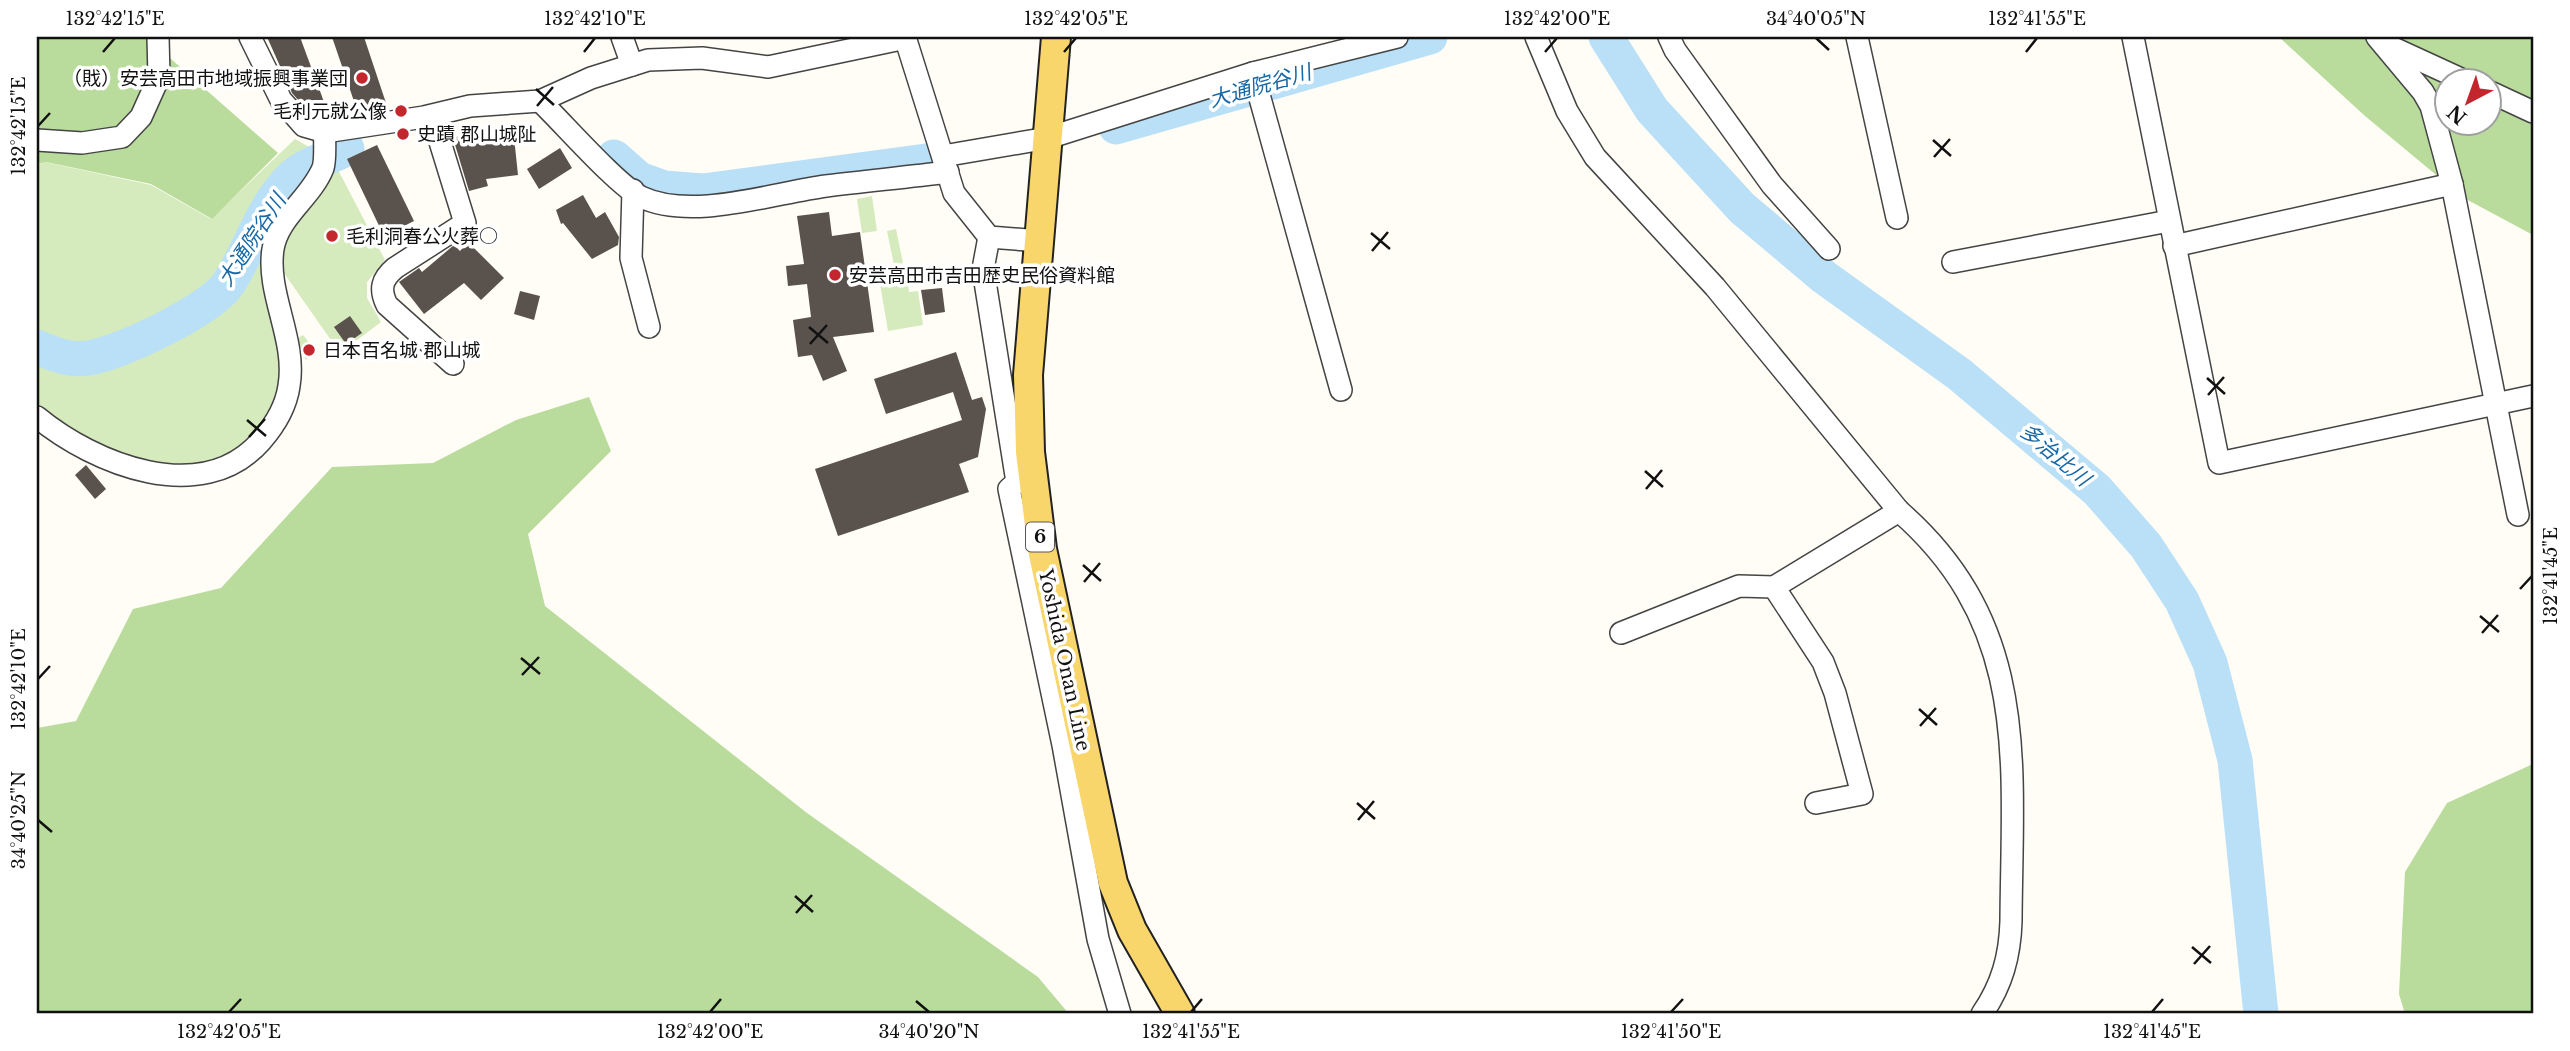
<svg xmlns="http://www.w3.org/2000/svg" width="2570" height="1051" font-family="'Libre Baskerville','Noto Sans JP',serif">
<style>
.green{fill:#d5ebbd}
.forest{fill:#b9dc9c;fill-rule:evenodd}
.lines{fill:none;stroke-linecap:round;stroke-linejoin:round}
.stream{stroke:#3f96cf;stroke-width:6}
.river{stroke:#b9e0f7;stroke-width:35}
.building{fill:#5a524d}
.minor-casing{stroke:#444;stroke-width:24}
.major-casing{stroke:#222;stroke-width:32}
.minor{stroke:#fff;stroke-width:21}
.major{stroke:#f9d66b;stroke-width:28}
.ticks{fill:none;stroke:#111;stroke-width:2.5}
.poi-dot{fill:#c4262e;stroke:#fff;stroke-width:2.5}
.labels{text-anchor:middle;stroke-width:7;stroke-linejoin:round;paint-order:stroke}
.shield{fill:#fff;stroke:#585858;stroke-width:2}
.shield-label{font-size:18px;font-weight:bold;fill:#111}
.poi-label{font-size:19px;fill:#111;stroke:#fff;text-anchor:start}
.street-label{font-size:19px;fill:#111;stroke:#fff}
.water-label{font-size:21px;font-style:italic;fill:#1768a6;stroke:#fff}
.neatline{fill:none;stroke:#111;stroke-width:2.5}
.ticks-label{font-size:18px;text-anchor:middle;fill:#111}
</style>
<rect width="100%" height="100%" fill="#fffdf5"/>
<g class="green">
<path d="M295,139L311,148L310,175L276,222L283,385L270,420L233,459L167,469L101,449L37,410V165L45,162L151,185L211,219Z"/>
<path d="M335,164L385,260L367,282V298L381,322L340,353L284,273C282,264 279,254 282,245C292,216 318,189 335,164Z"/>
<path d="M872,196L877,231L862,233L857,199Z"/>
<path d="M896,229L903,263L894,265L887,231Z"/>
<path d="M907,280L909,292L918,291L923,325L888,331L880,284Z"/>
<path d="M303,335L316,351L306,360L297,339Z"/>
</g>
<g class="forest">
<path d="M37,37H146L278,153L212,219L151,184L46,162L37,164Z"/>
<path d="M2279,37H2533V235L2464,198L2365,116ZM2448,80H2490V122H2448Z"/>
<path d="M589,397L611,451L528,534L545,606L807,813L1038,977L1069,1014H37V728L76,721L133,609L221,588L332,467L433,463L516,420Z"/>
<path d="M2533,764V1014H2405L2399,994L2405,872L2447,803Z"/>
</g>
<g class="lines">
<path class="stream" d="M37,355L58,356"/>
<g class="river">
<path d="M1606,37L1652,110L1742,208L1824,277L1959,374L2097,490L2146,546L2182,601L2210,663L2235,760L2261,1014"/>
<path d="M1116,127L1430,37"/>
<path d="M614,157L639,179L664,188L703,191L926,161"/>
<path d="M37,347C53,354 70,361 88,358C119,354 211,310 228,284C250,251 262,206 291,178C304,165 330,157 347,149"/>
</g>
</g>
<g class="building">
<path d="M267,37H300L324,102L306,109L292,93Z"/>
<path d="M332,37H364L386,103L358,113Z"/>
<path d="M467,134L470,145L514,137L518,175L486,179L488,186L469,191L453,138Z"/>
<path d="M377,145L414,221L384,236L347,159Z"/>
<path d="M560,148L572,168L539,189L527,169Z"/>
<path d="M583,195L596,218L605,212L619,237L618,245L592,259L563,223L561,224L556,210Z"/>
<path d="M829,212L832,236L860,232L874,332L833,337L847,371L823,381L812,355L798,357L793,320L811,317L807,284L788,286L786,266L804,264L797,216Z"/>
<path d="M468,242L504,278L481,300L464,283L424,314L399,282L419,268L422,272L454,245L460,251Z"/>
<path d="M942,288L945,312L925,315L921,290Z"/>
<path d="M520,291L540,296L534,320L514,314Z"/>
<path d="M350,316L362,333L346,344L334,327Z"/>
<path d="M956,352L972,400L982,397L986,409L978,457L959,464L969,492L838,536L815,469L962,420L953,392L886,414L874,379Z"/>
<path d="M86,465L106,489L95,499L75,475Z"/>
</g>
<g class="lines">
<g class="minor-casing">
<g id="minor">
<path d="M250,37L281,100L304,126L325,132L424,117L470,106L540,101L591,78L648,60L702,58L768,67L906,38"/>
<path d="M622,37L632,65"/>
<path d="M905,37L954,193L989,237L1040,241"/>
<path d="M1536,37L1567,111L1595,157L1715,287L1899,511C2031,626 2012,763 2011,921C2010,956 2002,985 1982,1014"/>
<path d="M1669,37L1675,50L1772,185L1829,249"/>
<path d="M1857,37L1897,218"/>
<path d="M2133,37L2219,463L2533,396"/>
<path d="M2377,37L2423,92L2431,106L2452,184L2518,515"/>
<path d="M2389,46L2463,80"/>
<path d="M1253,73L1397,37"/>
<path d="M2490,92L2533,112"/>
<path d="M540,101C563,123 617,185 641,197C692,221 773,193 826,186C867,181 908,177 948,172"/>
<path d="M432,116L465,223L395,268C382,279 379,289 387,305L453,364"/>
<path d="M37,140L82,143L122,137L141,117L159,77L158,37"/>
<path d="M943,156L1048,138L1253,73L1341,390"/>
<path d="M633,190L631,258L649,327"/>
<path d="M989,237L983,269L1017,482L1009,489L1063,745L1098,939L1120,1014"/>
<path d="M2174,246L2452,184"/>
<path d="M1953,262L2169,221"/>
<path d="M37,417C94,464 202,508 261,441C275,425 286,407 289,386C297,339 266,294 273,249C278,217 311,198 323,168C326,159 324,142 325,132"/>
<path d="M1774,587L1823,662L1835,693L1862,794L1816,803"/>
<path d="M1621,633L1739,586L1774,587L1899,511"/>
</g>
</g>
<g class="major-casing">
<path id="major" d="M1056,37L1028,375L1030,452L1042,549L1113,883L1132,930L1180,1014"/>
</g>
<use href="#minor" class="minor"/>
<use href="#major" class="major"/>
</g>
<path class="ticks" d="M1816,38L1829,50M103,52L115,38M584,52L595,38M1064,52L1076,38M1545,52L1557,38M2026,52L2037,38M536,89L554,105M537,106L553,87M38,126L50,113M1933,140L1951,156M1934,157L1950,139M1371,233L1390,249M1372,251L1388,232M809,327L828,343M810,344L827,325M2207,378L2225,394M2208,395L2224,377M247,420L266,436M249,437L265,419M1645,471L1663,487M1646,489L1662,470M1083,565L1101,581M1084,582L1100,563M2520,589L2532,576M2480,616L2499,632M2482,633L2498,615M521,658L540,674M522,675L539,657M38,679L50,666M1919,709L1937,725M1920,726L1936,708M1357,803L1375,819M38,820L52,832M1358,820L1374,801M795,896L813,912M796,913L812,895M2192,947L2211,963M2194,964L2210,946M916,1001L929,1012M229,1012L241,999M710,1012L721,999M1191,1012L1202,999M1671,1012L1683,999M2152,1012L2163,999"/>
<g class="poi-dot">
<circle cx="362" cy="78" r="7"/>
<circle cx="401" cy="111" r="7"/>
<circle cx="403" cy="134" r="7"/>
<circle cx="332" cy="236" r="7"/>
<circle cx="835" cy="275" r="7"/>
<circle cx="309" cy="350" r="7"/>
</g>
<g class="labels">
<rect class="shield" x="1026" y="522.5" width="28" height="29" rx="5"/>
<g class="shield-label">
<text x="1040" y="543">6</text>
</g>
<g class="poi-label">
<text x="348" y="85" text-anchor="end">（戝）安芸高田市地域振興事業団</text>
<text x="387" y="118" text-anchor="end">毛利元就公像</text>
<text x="417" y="141">史蹟 郡山城阯</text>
<text x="346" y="243">毛利洞春公火葬○</text>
<text x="849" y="282">安芸高田市吉田歴史民俗資料館</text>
<text x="323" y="357">日本百名城 郡山城</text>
</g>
<g class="street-label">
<text transform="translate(1065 660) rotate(78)" y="7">Yoshida Onan Line</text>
</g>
<g class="water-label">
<text transform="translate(1260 86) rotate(-16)" y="7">大通院谷川</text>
<text transform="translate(252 240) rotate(-57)" y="7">大通院谷川</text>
<text transform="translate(2055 455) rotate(40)" y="7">多治比川</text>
</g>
</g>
<rect width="2570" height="1051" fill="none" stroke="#ffffff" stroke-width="77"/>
<g transform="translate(2468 102) rotate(221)"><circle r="33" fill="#ffffff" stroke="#a0a0a0" stroke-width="2"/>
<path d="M0-5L12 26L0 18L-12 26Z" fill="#c4262e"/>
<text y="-10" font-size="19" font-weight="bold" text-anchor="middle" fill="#111111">N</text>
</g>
<rect x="38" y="38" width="2494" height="974" class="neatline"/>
<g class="ticks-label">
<text x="115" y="25">132°42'15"E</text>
<text x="595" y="25">132°42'10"E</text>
<text x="1076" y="25">132°42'05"E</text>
<text x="1557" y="25">132°42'00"E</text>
<text x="1816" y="25">34°40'05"N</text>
<text x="2037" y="25">132°41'55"E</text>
<text transform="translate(19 126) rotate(-90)" y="6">132°42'15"E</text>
<text transform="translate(2551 576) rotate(-90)" y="6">132°41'45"E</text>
<text transform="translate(19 679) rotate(-90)" y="6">132°42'10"E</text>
<text transform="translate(19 820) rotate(-90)" y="6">34°40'25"N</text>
<text x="229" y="1038">132°42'05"E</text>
<text x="710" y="1038">132°42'00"E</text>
<text x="929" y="1038">34°40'20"N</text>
<text x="1191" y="1038">132°41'55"E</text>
<text x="1671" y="1038">132°41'50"E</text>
<text x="2152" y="1038">132°41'45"E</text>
</g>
</svg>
